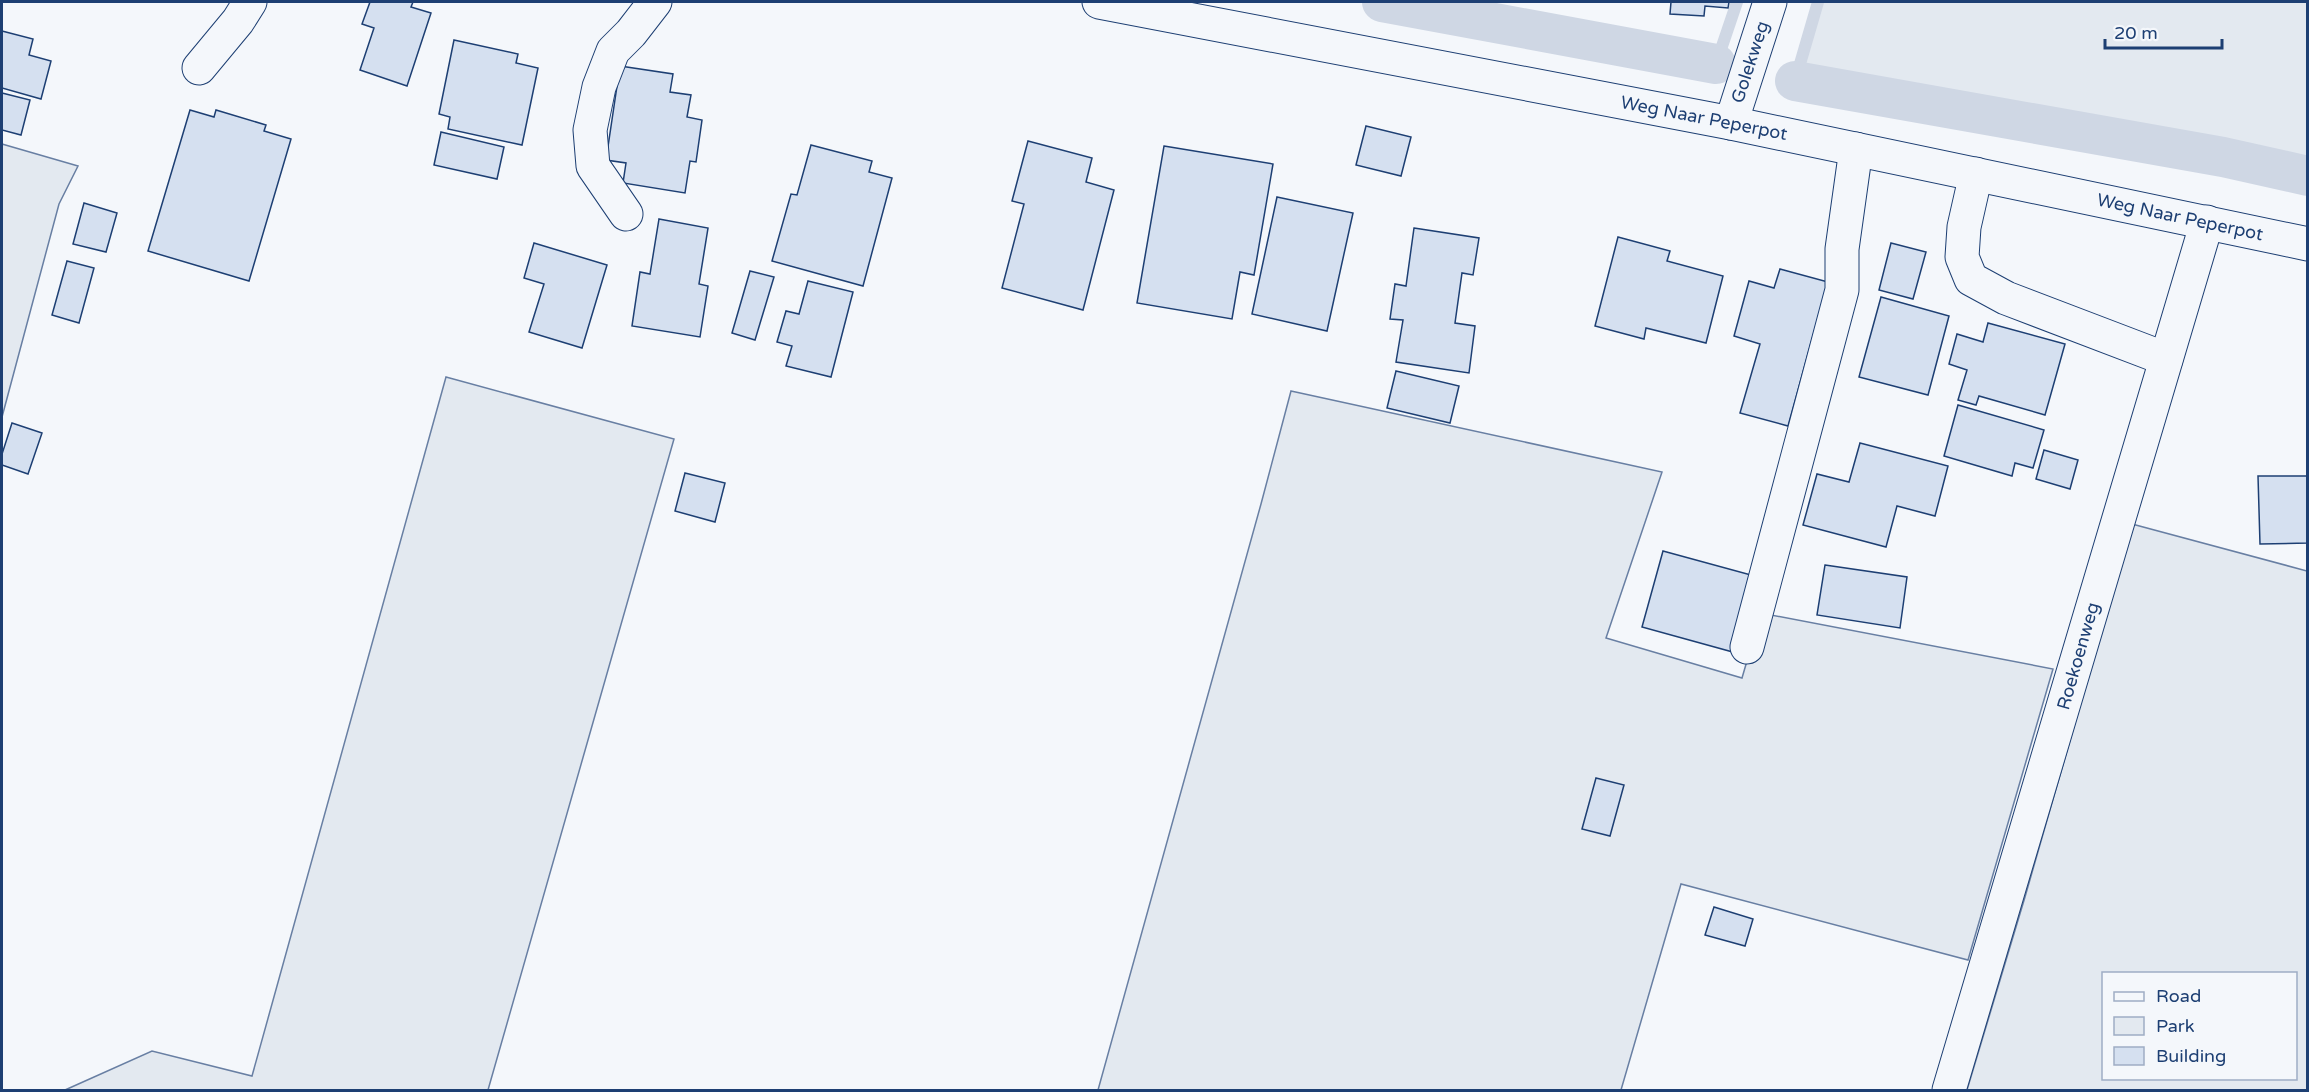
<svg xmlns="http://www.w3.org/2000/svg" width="2309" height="1092" font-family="'Varela Round',sans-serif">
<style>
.green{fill:#e3e9f0;stroke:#687fa3;stroke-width:1.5;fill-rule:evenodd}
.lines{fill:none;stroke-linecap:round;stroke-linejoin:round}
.stream{stroke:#cfd7e4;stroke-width:12}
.canal{stroke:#cfd7e4;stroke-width:40}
.building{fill:#d5e0f0;stroke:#1d3f73;stroke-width:1.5}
.minor-casing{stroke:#1d3f73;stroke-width:35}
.minor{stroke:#f4f7fb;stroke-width:33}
.labels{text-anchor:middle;stroke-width:4.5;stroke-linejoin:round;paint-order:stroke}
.street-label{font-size:18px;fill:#1d3f73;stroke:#f4f7fb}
</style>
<rect width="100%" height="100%" fill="#f4f7fb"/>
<g class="green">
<path d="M1818,2H2307V176L2223,157L1795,81Z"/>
<path d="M2,144L78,166L59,204L2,417Z"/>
<path d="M446,377L674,439L488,1090H65L152,1051L252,1076Z"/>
<path d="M1291,391L1662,472L1606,638L1742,678L1761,613L2053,669L1968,960L1681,884L1621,1090H1098L1261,504Z"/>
<path d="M2132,524L2307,571V1090H1967L2025,897ZM2104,974H2296V1078H2104Z"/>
</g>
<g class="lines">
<g class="stream">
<path d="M1716,64L1737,2"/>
<path d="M1795,81L1818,2"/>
</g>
<g class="canal">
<path d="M1382,2L1716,64"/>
<path d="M1795,81L2223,157L2308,176"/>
</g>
</g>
<g class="building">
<path d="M370,2H413L411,7L431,13L407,86L360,70L374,28L362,24Z"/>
<path d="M1671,2H1729L1728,8L1705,6L1704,16L1670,14Z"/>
<path d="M2,31L33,39L29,55L51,61L41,99L2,88Z"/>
<path d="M454,40L518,54L516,63L538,68L522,145L448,129L450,117L439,114Z"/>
<path d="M620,66L673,74L670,92L691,95L687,117L702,120L696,162L690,161L685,193L623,183L626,163L606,160Z"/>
<path d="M2,93L30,100L21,135L2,130Z"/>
<path d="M190,110L214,117L216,110L266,125L264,131L291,139L249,281L148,251Z"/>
<path d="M1366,126L1411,137L1401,176L1356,165Z"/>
<path d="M441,132L504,147L497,179L434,165Z"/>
<path d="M1028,141L1092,158L1086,182L1114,190L1083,310L1002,288L1024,204L1012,201Z"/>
<path d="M811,145L872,161L869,172L892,178L863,286L772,261L791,194L797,195Z"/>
<path d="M1164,146L1273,164L1254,275L1240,272L1232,319L1137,303Z"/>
<path d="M1277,197L1353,213L1327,331L1252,314Z"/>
<path d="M84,203L117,213L106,252L73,244Z"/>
<path d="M659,219L708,228L699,284L708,286L700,337L632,326L640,272L650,274Z"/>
<path d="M1414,228L1479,238L1473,275L1462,273L1455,323L1475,326L1469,373L1396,362L1403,320L1390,319L1395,284L1406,286Z"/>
<path d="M1618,237L1670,251L1667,261L1723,276L1706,343L1646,328L1644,339L1595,326Z"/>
<path d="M534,243L607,265L582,348L529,332L544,284L524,278Z"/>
<path d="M1891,243L1926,252L1913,299L1879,290Z"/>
<path d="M67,261L94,268L79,323L52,315Z"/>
<path d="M1780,269L1828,282L1788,426L1740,413L1760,344L1734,336L1749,281L1774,288Z"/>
<path d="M750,271L774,277L755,340L732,333Z"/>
<path d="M808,281L853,292L831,377L786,366L792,346L777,342L786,311L799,314Z"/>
<path d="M1881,297L1949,316L1928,395L1859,377Z"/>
<path d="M1988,323L2065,344L2045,415L1979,396L1976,405L1958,400L1967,370L1949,364L1957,334L1983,342Z"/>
<path d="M1396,371L1459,386L1450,423L1387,408Z"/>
<path d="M1958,405L2044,430L2033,468L2015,463L2012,476L1944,456Z"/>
<path d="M12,423L42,433L28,474L2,465V454Z"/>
<path d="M1860,443L1948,466L1935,516L1897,506L1886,547L1803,525L1817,474L1849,482Z"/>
<path d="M2044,450L2078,460L2070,489L2036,479Z"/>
<path d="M685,473L725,483L715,522L675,511Z"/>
<path d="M2258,476H2308V543L2260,544Z"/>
<path d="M1663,551L1762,578L1740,654L1642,627Z"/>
<path d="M1825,565L1907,577L1900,628L1817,615Z"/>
<path d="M1596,778L1624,785L1610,836L1582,829Z"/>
<path d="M1714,907L1753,919L1745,946L1705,935Z"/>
</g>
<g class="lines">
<g class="minor-casing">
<g id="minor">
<path d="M1099,2L1731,123L2308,244"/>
<path d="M199,68L238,21L250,2"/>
<path d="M1731,123L1770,2"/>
<path d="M1976,174L1964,227L1962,257L1971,279L2006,298L2166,359"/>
<path d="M626,214L593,166L590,130L599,87L613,51L631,33L655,2"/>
<path d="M1747,647L1842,290V249L1856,149"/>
<path d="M1949,1090L2207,222"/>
</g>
</g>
<use href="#minor" class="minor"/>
</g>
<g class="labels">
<g class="street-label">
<text transform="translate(1750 62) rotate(-72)" y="6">Golekweg</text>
<text transform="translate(1704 118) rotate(11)" y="6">Weg Naar Peperpot</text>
<text transform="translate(2180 217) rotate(12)" y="6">Weg Naar Peperpot</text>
<text transform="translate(2078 656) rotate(-74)" y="6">Roekoenweg</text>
</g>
</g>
<rect width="2309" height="1092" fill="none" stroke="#1d3f73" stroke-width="6"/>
<rect x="2102" y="972" width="195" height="108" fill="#f4f7fb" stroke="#9eadc5" stroke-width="1.5"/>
<rect x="2114" y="992" width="30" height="9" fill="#f4f7fb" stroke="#9eadc5" stroke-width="1.5"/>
<text x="2156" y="1002" font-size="18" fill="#1d3f73">Road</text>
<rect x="2114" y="1017" width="30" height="18" fill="#e3e9f0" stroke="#9eadc5" stroke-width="1.5"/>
<text x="2156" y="1032" font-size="18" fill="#1d3f73">Park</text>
<rect x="2114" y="1047" width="30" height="18" fill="#d5e0f0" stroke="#9eadc5" stroke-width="1.5"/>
<text x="2156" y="1062" font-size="18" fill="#1d3f73">Building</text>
<path d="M2105 39v9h117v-9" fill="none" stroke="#1d3f73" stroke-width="3"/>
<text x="2114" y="39" font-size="18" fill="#1d3f73" stroke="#f4f7fb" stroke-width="4.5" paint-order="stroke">20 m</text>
</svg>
